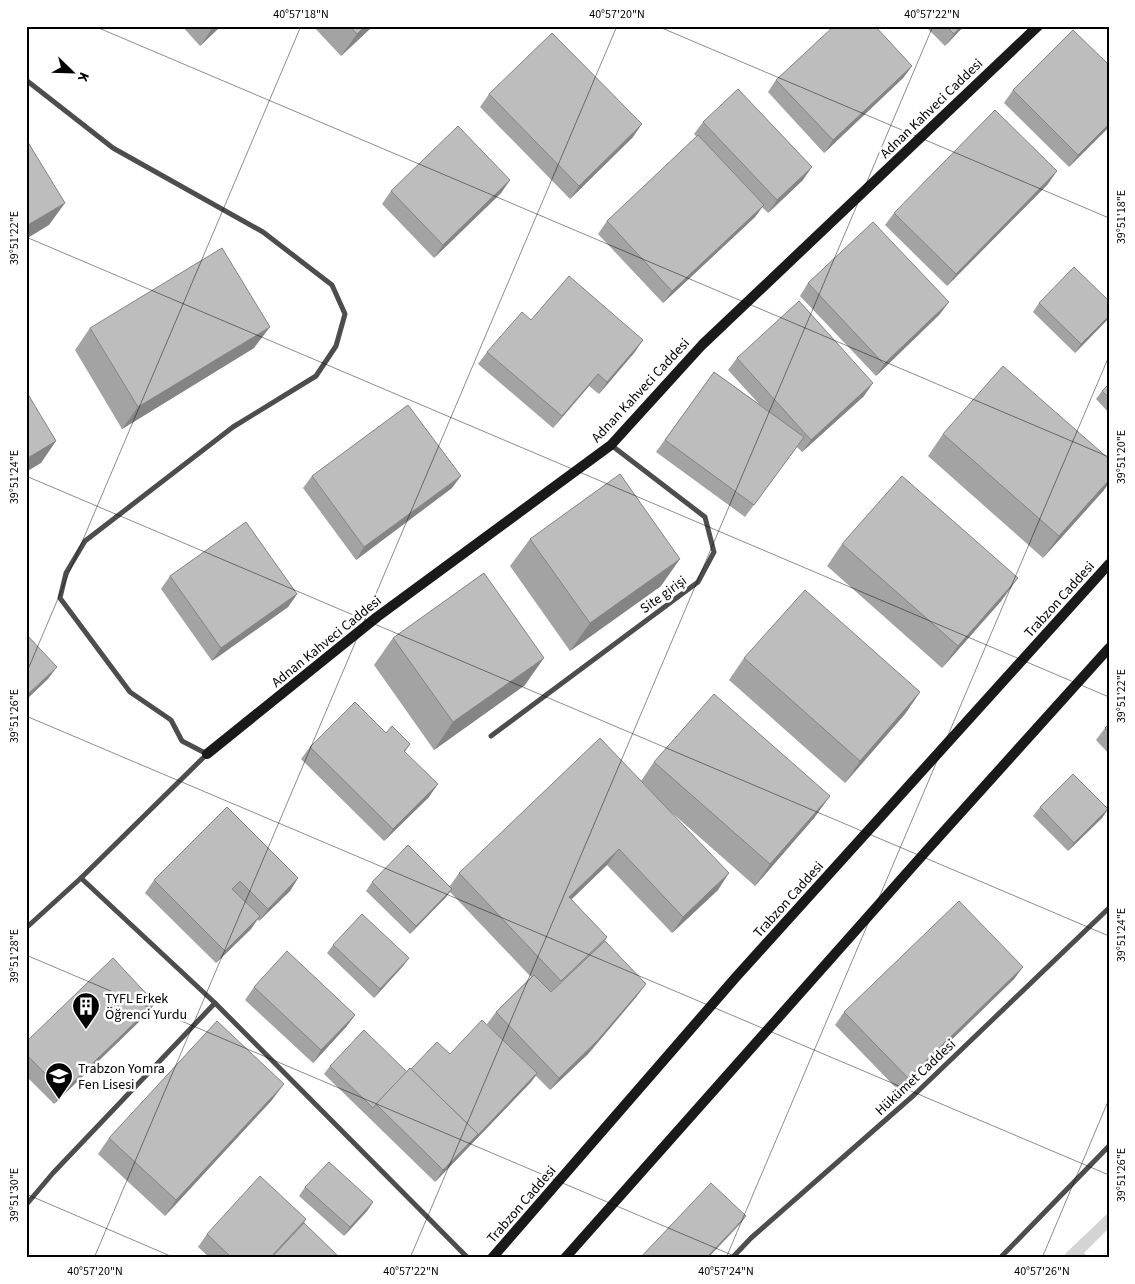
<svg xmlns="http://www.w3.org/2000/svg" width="1135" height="1284" font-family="'Source Sans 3',sans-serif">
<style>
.green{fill:#d4d4d4}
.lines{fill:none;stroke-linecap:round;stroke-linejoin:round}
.street{stroke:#4d4d4d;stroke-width:5}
.secondary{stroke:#1a1a1a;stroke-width:10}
.wall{fill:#a3a3a3}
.shaded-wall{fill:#848484}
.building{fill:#bdbdbd;stroke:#848484}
.ticks{fill:none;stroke:#000;stroke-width:1;stroke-opacity:0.45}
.labels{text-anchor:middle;stroke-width:5;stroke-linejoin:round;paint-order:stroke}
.street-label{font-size:14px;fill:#000;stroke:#fff}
.poi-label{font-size:14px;fill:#000;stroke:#fff;text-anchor:start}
.neatline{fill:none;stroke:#000;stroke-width:2}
.ticks-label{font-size:12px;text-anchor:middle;fill:#000}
</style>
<rect width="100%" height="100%" fill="#fff"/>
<path class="green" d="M1109,1212V1228L1084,1253L1088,1258H1068L1065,1254Z"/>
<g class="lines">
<g class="street">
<path d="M26,80L113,148L263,232L332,285L345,314L336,346L316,376L233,427L85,541L66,573L60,598L130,692L171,720L182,741L207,754L81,878L215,1003L468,1258"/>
<path d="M491,736L698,582L714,552L705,517L611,445"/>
<path d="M26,928L81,878"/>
<path d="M26,1205L53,1173L215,1003"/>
<path d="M732,1258L751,1238L914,1095L1109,908"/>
<path d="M1000,1258L1109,1146"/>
</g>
<g class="secondary">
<path d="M207,754L377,617L611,445L702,345L1038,26"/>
<path d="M492,1258L736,977L1109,564"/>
<path d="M565,1258L928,849L1109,648"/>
</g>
</g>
<g class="wall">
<path d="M182,26H221L200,46Z"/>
<path d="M313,26H373L341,56Z"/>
<path d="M925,26H964L945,46Z"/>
<path d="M1109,65V127L1069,167L1004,103L1013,90Z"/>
<path d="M912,66L903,78L824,153L768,92L776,80Z"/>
<path d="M489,94L633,137L570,199L480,107Z"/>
<path d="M703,122L803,180L768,213L762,207L755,217L663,303L598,234L607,221L697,137L694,134Z"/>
<path d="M510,180L501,193L434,258L382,204L391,191Z"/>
<path d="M1048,184L947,286L885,225L894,213Z"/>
<path d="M808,283L940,314L876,376L800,296Z"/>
<path d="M1039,303L1109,318L1075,353L1033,312Z"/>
<path d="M531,320L643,340L634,353L599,394L589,386L553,428L478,364L487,352Z"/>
<path d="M90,328L254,348L122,429L75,350Z"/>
<path d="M737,358L864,396L802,452L797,447L745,517L656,452L714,372L759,404L728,370Z"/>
<path d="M1109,384V413L1096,399L1102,391Z"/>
<path d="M943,434L1104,490L1043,558L928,456Z"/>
<path d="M312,476L452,488L356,560L303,488Z"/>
<path d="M530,539L661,586L570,651L510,566Z"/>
<path d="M842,544L1002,600L942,668L827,566Z"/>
<path d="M170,576L297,594L288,607L212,661L161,589Z"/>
<path d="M393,638L525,685L434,750L374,665Z"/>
<path d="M744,658L920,692L905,714L845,783L729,680Z"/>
<path d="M1109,724V754L1096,740L1105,728Z"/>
<path d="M386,733L410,744L405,752L429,797L384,841L301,759L310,747Z"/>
<path d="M654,762L830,796L814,818L755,886L671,812L718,890L672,933L607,865L571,900L607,937L605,941L637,996L588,1054L550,1090L536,1076L531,1082L435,1182L324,1074L330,1066L407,1072L411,1069L450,1054L496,1034L487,1024L496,1012L531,977L450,892L446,897L410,934L366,891L372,882L450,886L459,873L641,781Z"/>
<path d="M1040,807L1108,809L1102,818L1068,851L1033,816Z"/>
<path d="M298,878L290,891L259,921L257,919L251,929L216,963L145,893L154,880Z"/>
<path d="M333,945L409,958L403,966L374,998L327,953Z"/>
<path d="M1023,967L1014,979L899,1091L835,1025L844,1012Z"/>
<path d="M254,987L355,1015L346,1027L313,1063L245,1000Z"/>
<path d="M155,1003L146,1015L54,1104L26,1076V1042Z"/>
<path d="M272,1100L165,1216L98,1154L109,1138Z"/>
<path d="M305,1187L373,1202L367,1211L344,1236L299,1196Z"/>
<path d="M306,1219L304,1223L340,1258H210L198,1247L207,1234Z"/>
</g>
<g class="shaded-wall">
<path d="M214,26H221L200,46Z"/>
<path d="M365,26H373L341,56L357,34Z"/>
<path d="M961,26H964L945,46L954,34Z"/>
<path d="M912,66L903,78L824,153L833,140Z"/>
<path d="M642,124L633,137L570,199L579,186Z"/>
<path d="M1109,124V127L1069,167L1078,155Z"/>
<path d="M812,167L803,180L768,213L777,200Z"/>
<path d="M1057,171L1048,184L947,286L956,274Z"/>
<path d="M510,180L501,193L434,258L443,245Z"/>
<path d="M65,203L49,225L26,239V226Z"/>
<path d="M764,205L755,217L663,303L672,291Z"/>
<path d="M949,302L940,314L876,376L884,364Z"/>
<path d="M1109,316V318L1075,353L1081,344Z"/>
<path d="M270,327L254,348L122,429L138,407Z"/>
<path d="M643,340L634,353L599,394L607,382Z"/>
<path d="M598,374L589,386L553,428L562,416Z"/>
<path d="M873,383L864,396L802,452L811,440Z"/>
<path d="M56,441L41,463L26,472V459Z"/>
<path d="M461,476L452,488L356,560L364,547Z"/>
<path d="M1109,480V483L1104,490L1043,558L1059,536Z"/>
<path d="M680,559L661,586L570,651L590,623Z"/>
<path d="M1018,578L1002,600L942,668L958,646Z"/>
<path d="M297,594L288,607L212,661L221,648Z"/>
<path d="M544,658L525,685L434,750L453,722Z"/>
<path d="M57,667L48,679L26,700V696Z"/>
<path d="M920,692L905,714L845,783L860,761Z"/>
<path d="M438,784L429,797L384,841L393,829Z"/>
<path d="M830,796L814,818L755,886L770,864Z"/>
<path d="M1108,809L1102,818L1068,851L1074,843Z"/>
<path d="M619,849L607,865L557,913L569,897Z"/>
<path d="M729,873L718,890L672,933L683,917Z"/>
<path d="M298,878L290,891L259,921L268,909Z"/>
<path d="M452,889L446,897L410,934L416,926Z"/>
<path d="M260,916L251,929L216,963L225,951Z"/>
<path d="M409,958L403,966L374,998L380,989Z"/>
<path d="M1023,967L1014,979L899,1091L908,1078Z"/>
<path d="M646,984L637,996L588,1054L550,1090L559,1078Z"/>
<path d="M155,1003L146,1015L54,1104L63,1092Z"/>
<path d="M355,1015L346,1027L313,1063L321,1050Z"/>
<path d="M537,1073L531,1082L435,1182L443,1170Z"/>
<path d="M284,1084L272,1100L165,1216L176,1200Z"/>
<path d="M373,1202L367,1211L344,1236L350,1227Z"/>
<path d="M746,1216L740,1224L708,1258H706Z"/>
</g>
<g class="building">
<path d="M349,26H365L357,34Z"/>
<path d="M834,26H875L912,66L833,140L776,80Z"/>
<path d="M946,26H961L954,34Z"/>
<path d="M1073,30L1109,65V124L1078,155L1013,90Z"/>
<path d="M552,33L642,124L579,186L489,94Z"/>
<path d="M738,89L812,167L777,200L703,122Z"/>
<path d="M995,110L1057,171L956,274L894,213Z"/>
<path d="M458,126L510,180L443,245L391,191Z"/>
<path d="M698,135L764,205L672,291L607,221Z"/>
<path d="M26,139L65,203L26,226Z"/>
<path d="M873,222L949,302L884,364L808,283Z"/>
<path d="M222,248L270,327L138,407L90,328Z"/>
<path d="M1074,267L1109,301V316L1081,344L1039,303Z"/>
<path d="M569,276L643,340L607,382L598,374L562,416L487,352L522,312L531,320Z"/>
<path d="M799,301L873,383L811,440L737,358Z"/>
<path d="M1003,366L1109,459V480L1059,536L943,434Z"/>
<path d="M714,372L804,437L754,505L665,440Z"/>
<path d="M1109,384V398L1102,391Z"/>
<path d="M26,391L56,441L26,459Z"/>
<path d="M408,405L461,476L364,547L312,476Z"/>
<path d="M620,474L680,559L590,623L530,539Z"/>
<path d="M902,476L1018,578L958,646L842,544Z"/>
<path d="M246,522L297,594L221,648L170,576Z"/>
<path d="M484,573L544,658L453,722L393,638Z"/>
<path d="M805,590L920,692L860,761L744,658Z"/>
<path d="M26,634L57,667L26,696Z"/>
<path d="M714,694L830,796L770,864L654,762Z"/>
<path d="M355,702L386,733L392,726L410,744L404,751L438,784L393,829L310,747Z"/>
<path d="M1109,724V732L1105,728Z"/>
<path d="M600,738L729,873L683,917L619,849L569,897L607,937L561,981L459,873Z"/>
<path d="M1073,774L1108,809L1074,843L1040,807Z"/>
<path d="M227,807L298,878L268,909L240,881L232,889L260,916L225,951L154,880Z"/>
<path d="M408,845L452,889L416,926L372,882Z"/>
<path d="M959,901L1023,967L908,1078L844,1012Z"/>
<path d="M362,914L409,958L380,989L333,945Z"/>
<path d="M605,941L646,984L597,1041L559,1078L496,1012L534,975L551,992Z"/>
<path d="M287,951L355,1015L321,1050L254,987Z"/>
<path d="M113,958L155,1003L63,1092L26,1054V1042Z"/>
<path d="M482,1020L537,1073L475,1138L478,1134L411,1069L437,1042L450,1054Z"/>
<path d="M217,1021L284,1084L176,1200L109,1138Z"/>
<path d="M364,1030L407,1072L376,1104L373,1108L330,1066Z"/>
<path d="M410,1068L478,1134L443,1170L376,1104Z"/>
<path d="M329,1162L373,1202L350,1227L305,1187Z"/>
<path d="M260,1176L306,1219L270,1258H232L207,1234Z"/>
<path d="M711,1183L746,1216L706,1258H640Z"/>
<path d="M304,1223L340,1258H271Z"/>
</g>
<path class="ticks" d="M94,26L1109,457M657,26L1109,218M26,237L1109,697M26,476L1109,936M26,674L301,26M26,716L1109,1175M26,955L739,1258M26,1194L175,1258M94,1258L617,26M410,1258L933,26M726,1258L1109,356M1042,1258L1109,1099"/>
<defs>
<g id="building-pin" transform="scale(1.4375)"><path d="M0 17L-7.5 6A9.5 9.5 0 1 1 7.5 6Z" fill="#000" stroke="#fff"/><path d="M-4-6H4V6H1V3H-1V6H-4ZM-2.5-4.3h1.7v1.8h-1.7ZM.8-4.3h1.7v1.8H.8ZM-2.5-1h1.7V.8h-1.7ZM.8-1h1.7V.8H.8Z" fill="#fff"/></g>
<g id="school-pin" transform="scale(1.4375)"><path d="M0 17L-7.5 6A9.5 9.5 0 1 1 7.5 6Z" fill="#000" stroke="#fff"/><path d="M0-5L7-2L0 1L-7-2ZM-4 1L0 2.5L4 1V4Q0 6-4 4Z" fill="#fff"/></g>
</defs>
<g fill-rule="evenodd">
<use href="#building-pin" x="86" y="1006"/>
<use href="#school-pin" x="59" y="1076"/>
</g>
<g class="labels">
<g class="street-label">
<text transform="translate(931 108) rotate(-44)" y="5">Adnan Kahveci Caddesi</text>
<text transform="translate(640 390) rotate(-47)" y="5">Adnan Kahveci Caddesi</text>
<text transform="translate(663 594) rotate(-36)" y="5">Site girişi</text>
<text transform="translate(1059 599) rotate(-48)" y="5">Trabzon Caddesi</text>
<text transform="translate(326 641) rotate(-39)" y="5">Adnan Kahveci Caddesi</text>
<text transform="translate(788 899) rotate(-48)" y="5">Trabzon Caddesi</text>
<text transform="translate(915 1077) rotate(-43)" y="5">Hükümet Caddesi</text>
<text transform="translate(521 1204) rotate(-49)" y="5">Trabzon Caddesi</text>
</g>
<g class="poi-label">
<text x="105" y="1003">TYFL Erkek<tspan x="105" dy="16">Öğrenci Yurdu</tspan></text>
<text x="78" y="1073">Trabzon Yomra<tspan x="78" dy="16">Fen Lisesi</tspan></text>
</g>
</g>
<rect width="1135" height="1284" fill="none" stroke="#ffffff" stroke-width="55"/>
<g transform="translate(72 72) rotate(113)" stroke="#ffffff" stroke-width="4" paint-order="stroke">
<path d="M0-4L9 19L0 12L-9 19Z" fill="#000000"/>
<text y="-8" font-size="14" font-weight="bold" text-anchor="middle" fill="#000000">K</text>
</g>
<rect x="28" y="28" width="1080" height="1228" class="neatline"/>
<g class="ticks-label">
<text x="301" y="18">40°57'18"N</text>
<text x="617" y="18">40°57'20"N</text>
<text x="932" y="18">40°57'22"N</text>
<text transform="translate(1121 217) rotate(-90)" y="4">39°51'18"E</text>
<text transform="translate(14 238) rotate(-90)" y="4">39°51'22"E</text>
<text transform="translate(1121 457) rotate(-90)" y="4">39°51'20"E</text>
<text transform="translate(14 477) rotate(-90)" y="4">39°51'24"E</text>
<text transform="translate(1121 696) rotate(-90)" y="4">39°51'22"E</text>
<text transform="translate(14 716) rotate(-90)" y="4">39°51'26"E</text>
<text transform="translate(1121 935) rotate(-90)" y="4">39°51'24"E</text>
<text transform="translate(14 956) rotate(-90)" y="4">39°51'28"E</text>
<text transform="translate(1121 1175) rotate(-90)" y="4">39°51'26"E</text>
<text transform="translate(14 1195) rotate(-90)" y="4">39°51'30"E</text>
<text x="95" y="1275">40°57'20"N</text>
<text x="411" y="1275">40°57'22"N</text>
<text x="726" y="1275">40°57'24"N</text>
<text x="1042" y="1275">40°57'26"N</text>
</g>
</svg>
